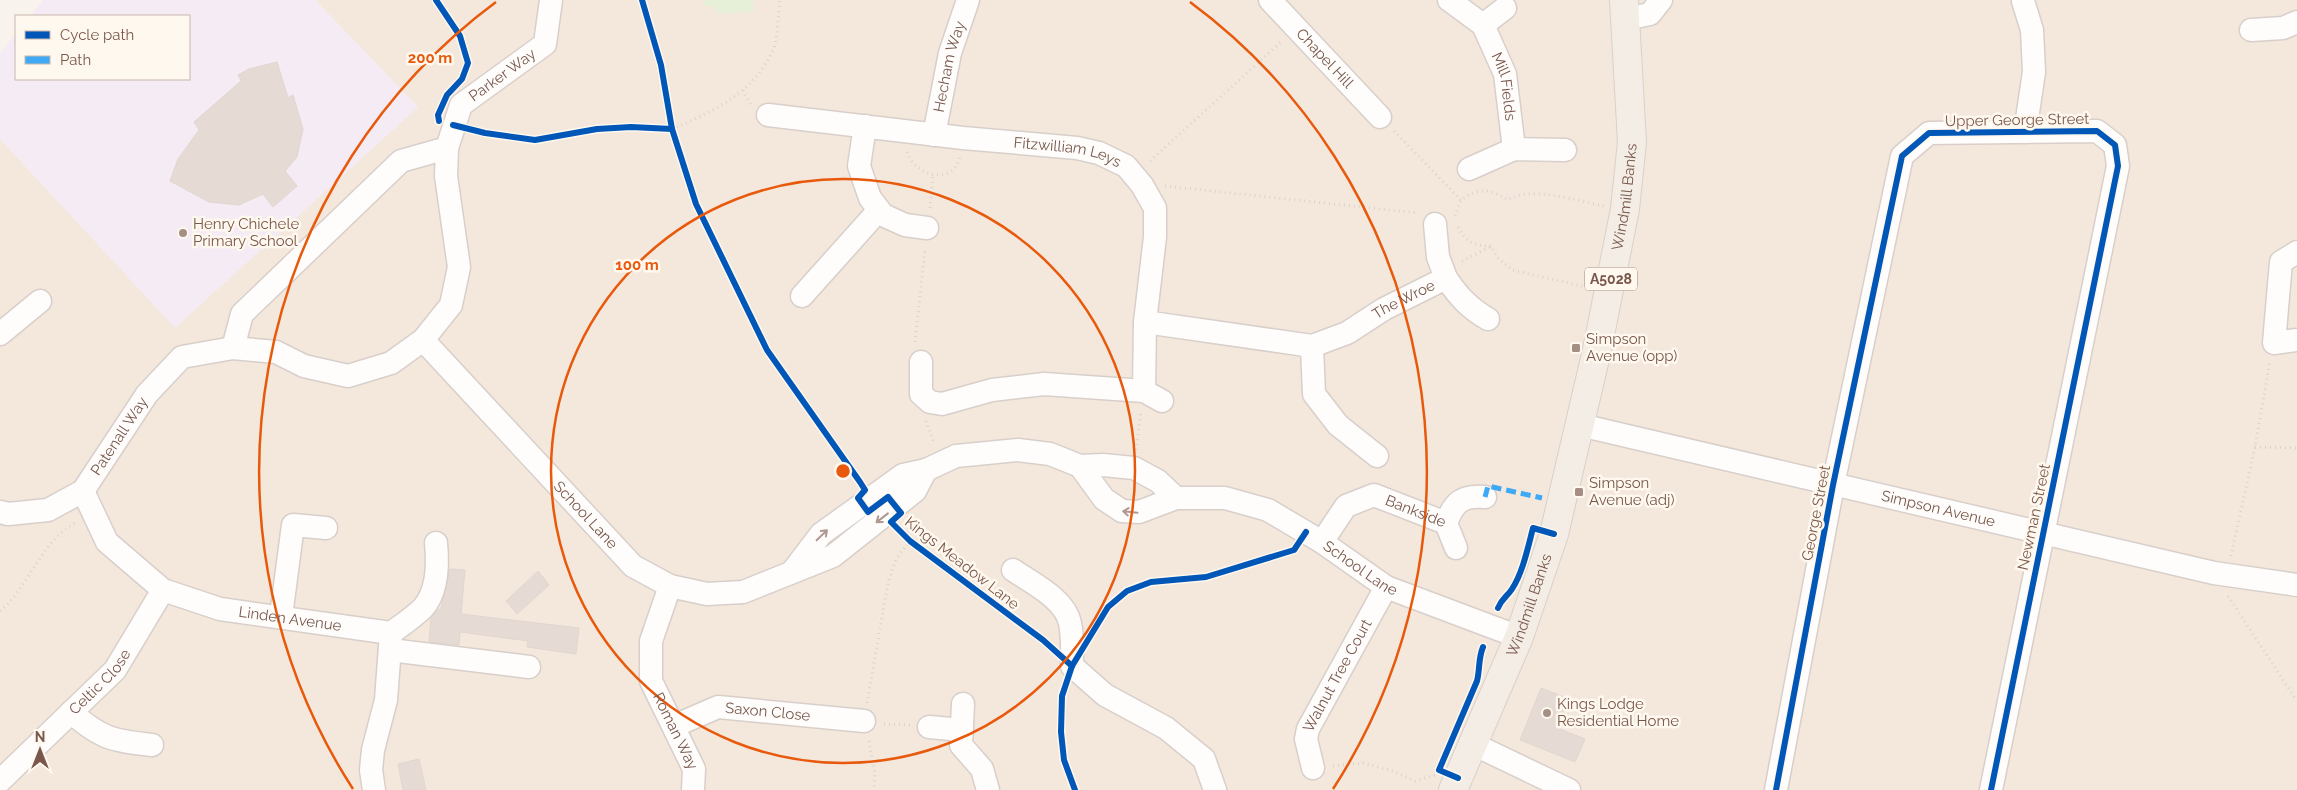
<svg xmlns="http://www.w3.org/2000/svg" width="2297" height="790" font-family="Raleway,sans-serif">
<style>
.residential{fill:#f4e8dd}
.education{fill:#f4ebf4}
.green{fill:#e6efd8}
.building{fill:#e5dbd4;stroke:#e1d6cf}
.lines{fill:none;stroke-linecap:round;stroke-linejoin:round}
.minor-casing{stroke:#d8cfca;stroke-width:25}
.major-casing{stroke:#dad0ca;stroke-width:30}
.path{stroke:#dbd2cf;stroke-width:3;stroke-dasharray:1 4;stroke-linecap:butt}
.minor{stroke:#fefdfc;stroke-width:22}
.major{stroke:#f3ede6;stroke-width:28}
.quiet{stroke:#3fa9f5;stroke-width:5;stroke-dasharray:10 5;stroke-linecap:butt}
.cycleway-casing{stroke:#fff8ef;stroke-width:9}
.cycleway{stroke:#0057b8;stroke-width:6}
.oneway{stroke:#ae9a92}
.ring{fill:none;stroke:#e8590c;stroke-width:2.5}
.poi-dot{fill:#a58e84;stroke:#fff8ef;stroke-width:2}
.labels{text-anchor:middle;stroke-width:5;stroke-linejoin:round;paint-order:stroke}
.shield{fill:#fff8ef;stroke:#a1887c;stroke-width:1}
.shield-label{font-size:14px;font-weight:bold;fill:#79584b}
.street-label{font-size:15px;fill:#79584b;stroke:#fff8ef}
.poi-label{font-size:15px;fill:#79584b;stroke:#fff8ef;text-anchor:start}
.centre{fill:#e8590c;stroke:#fff8ef;stroke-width:2.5}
.ring-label{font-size:15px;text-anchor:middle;font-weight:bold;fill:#e8590c;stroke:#fff8ef;stroke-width:5;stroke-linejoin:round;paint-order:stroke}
</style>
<rect width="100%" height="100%" fill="#f8f3ed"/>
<path class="residential" d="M315,0H2297V790H0V139L175,327L418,107Z"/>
<path class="education" d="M43,0H315L418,107L175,328L0,139V53L16,33V79H189V16H30Z"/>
<path class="green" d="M703,0H753L754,11L716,14L715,6H704Z"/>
<g class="building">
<path d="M277,62L288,98L293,95L303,129L297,157L285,171L297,186L273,207L263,194L239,205L209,202L170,181L178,159L199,130L194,122L241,81L238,75L249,69Z"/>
<path d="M450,569L465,570L461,614L579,628L576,654L527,647L528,641L460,632L459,645L429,642L431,618L439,609H441Z"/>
<path d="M538,571L549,585L517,614L506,601Z"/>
<path d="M1541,688L1569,699L1557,728L1585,739L1575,762L1520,740Z"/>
<path d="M419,759L426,790H403L398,764Z"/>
</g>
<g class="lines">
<g class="minor-casing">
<g id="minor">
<path id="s1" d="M1270,0L1380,117"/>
<path id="s2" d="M1449,0L1483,25L1505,74L1514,149"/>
<path d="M2023,1L2032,30L2034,72L2025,132"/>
<path d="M1626,19L1650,14L1661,0"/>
<path d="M1483,25L1505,8"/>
<path d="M2251,30L2283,28L2297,22"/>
<path id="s3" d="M768,115L963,138L1077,148L1099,153L1126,166L1142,185L1155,208V237L1145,322L1144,391"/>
<path d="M865,126L859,166L870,198L883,215L905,225L927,228"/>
<path id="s4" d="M934,135L950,53L968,0"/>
<path d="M1469,169L1514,149L1565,150"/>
<path d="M2297,252L2281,262L2274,343L2297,340"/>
<path d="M1446,278C1458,296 1469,308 1488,319"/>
<path d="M802,296L879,210"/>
<path id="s5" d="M1145,322L1312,346L1347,333L1384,309L1446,278L1438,257L1435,224"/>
<path d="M0,334L40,301"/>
<path id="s6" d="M423,340L633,566L670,586L707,594L743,592L833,556L915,491L926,470"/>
<path d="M1312,346L1314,394L1338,425L1377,456"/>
<path d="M233,348L242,314L401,161L447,148"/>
<path d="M921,362V394L930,402L942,404L992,390L1044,384L1144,391L1162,401"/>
<path id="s7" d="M1580,425L2214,573L2297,585"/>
<path id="s8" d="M1080,466L1104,499L1122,511L1139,512L1176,498H1225L1268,510L1322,542L1386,587L1519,637"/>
<path id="s9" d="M83,491L107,542L163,590L220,609L391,633L386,700L373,750L371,770L374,790"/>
<path id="s10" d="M0,512L8,514L48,510L83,491L147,394L182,357L233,348L276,352L304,366L348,376L391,363L423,340L451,305L459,267L446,176L447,148L461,105L545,44L551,0"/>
<path d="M1446,523L1456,548"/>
<path id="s11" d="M1322,542L1346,506L1374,495L1446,523C1454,502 1462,495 1485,497"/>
<path d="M1013,570C1032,583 1065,599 1070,623C1073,637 1072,652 1072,666L1105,695L1166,728L1204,759L1215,790"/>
<path d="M792,572L821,534L903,475L926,470L956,456L1018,450L1050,454L1080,466L1103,465L1134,468L1158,481L1176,498"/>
<path id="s12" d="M670,586L651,641V681L694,769L693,790"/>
<path d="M281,616L293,525L326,528"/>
<path d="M391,633C402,625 414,617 423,608C438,591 438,563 436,543"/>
<path d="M390,650L529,667"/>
<path d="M963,704L961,745L982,769L988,790"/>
<path d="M71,712C101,739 114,741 152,745"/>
<path id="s13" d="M674,726L718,707L864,721"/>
<path d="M929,727L962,730"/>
<path d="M1473,744L1569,790"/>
<path id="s14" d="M1313,768L1306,739L1308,729L1386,587"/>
<path id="s15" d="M0,781L115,670L163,590"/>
<path d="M1776,790L1833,485L1902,156L1929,133L2097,131L2115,145L2118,166L1991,790"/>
</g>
</g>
<g class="major-casing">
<g id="major">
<path id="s16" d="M1453,790L1519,637L1554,534L1597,350L1625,209L1632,142L1624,0"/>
</g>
</g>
<g class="path">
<path d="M743,90L751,105"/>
<path d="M672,129C714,111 753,94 773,50C778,39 778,13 780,0"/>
<path d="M1394,131L1461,200"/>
<path d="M907,152C914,176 954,187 960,156"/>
<path d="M1150,161L1282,41"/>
<path d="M1165,186L1418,213"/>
<path d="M930,208L933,176"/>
<path d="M1455,216L1461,200C1478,188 1490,188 1508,200C1532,185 1576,201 1604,206"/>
<path d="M1458,227C1466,243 1475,246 1492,246L1496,256L1512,270L1586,287"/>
<path d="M1462,261L1490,247"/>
<path d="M915,342L925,249"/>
<path d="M926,421L934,443"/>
<path d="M2255,447L2297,448"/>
<path d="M1136,450L1141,411"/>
<path d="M2231,556L2255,447L2270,361"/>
<path d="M2228,596L2297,701"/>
<path d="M0,611C31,585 40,541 77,522"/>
<path d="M867,703L888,583L896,559L910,541"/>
<path d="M884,724L910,725"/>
<path d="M869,741L875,773L874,790"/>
<path d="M1333,766L1363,763L1393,771L1415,781L1435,775"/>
</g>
<use href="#minor" class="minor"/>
<use href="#major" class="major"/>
<path class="quiet" d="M1485,497L1488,486L1542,498"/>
<g class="cycleway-casing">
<g id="cycleway">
<path d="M436,0L460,36L468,63L462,79L447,95L438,115L439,121"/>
<path d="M642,0L661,65L672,129L696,204L767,350L860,482L865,490L858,498L868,512L888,497L901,513L891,522L910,541L1043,640L1072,666"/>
<path d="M453,125L485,133L535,140L597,129L631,127L672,129"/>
<path d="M1498,608C1502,598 1507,597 1512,589C1523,572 1528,547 1533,528L1554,534"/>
<path d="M1458,778L1439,770L1477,681C1480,670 1478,659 1483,647"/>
<path d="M1075,790L1064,760L1061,732L1062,696L1072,666L1108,607L1127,591L1151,582L1206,577L1294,550L1306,532"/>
<path d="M1776,790L1833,485L1902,156L1929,133L2097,131L2115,145L2118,166L1991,790"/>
</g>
</g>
<use href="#cycleway" class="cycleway"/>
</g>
<defs><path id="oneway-shaft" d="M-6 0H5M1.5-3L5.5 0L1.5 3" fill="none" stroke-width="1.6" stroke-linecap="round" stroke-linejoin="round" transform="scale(1.25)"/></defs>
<g class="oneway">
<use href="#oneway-shaft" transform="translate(1130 512) rotate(-174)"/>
<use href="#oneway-shaft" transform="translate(882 518) rotate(142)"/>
<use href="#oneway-shaft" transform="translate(822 535) rotate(-44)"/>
</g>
<g class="ring">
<circle cx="843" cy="471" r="292"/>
<path d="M353 789A584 584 0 0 1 496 2M1190 2A584 584 0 0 1 1333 789"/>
</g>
<g class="poi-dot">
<circle cx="183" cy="233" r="5"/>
<rect x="1571" y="343" width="10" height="10" rx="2.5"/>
<rect x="1574" y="487" width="10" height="10" rx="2.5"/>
<circle cx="1547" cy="713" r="5"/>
</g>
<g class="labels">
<rect class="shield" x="1585" y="267.5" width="52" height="23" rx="4"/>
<g class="shield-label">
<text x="1611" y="284">A5028</text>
</g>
<g class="street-label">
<text dy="5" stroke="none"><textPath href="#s1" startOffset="80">Chapel Hill</textPath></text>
<text dy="5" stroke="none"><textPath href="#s4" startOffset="70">Hecham Way</textPath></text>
<text dy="5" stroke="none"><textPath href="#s10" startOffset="811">Parker Way</textPath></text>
<text dy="5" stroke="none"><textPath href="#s2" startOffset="108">Mill Fields</textPath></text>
<text transform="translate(2017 120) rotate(-1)" y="5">Upper George Street</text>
<text dy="5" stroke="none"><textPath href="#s3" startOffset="302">Fitzwilliam Leys</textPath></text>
<text dy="5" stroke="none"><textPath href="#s16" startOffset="620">Windmill Banks</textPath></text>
<text dy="5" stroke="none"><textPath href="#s5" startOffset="272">The Wroe</textPath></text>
<text dy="5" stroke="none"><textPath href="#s10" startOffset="154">Patenall Way</textPath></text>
<text dy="5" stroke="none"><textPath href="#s11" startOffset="118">Bankside</textPath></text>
<text dy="5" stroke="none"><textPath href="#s7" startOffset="368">Simpson Avenue</textPath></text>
<text transform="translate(1816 513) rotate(-79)" y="5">George Street</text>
<text dy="5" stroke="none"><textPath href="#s6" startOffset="239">School Lane</textPath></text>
<text transform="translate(2034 517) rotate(-78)" y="5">Newman Street</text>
<text transform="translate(962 563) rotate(38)" y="5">Kings Meadow Lane</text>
<text dy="5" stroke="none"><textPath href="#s8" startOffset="322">School Lane</textPath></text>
<text dy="5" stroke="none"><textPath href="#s16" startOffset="200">Windmill Banks</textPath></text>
<text dy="5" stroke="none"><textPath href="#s9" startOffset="261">Linden Avenue</textPath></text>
<text dy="5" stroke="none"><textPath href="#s14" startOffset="101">Walnut Tree Court</textPath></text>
<text dy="5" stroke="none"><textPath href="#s15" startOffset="141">Celtic Close</textPath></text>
<text dy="5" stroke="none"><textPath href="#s13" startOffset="98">Saxon Close</textPath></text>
<text dy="5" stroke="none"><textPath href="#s12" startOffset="154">Roman Way</textPath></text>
</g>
<g class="poi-label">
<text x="193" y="229">Henry Chichele<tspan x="193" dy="17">Primary School</tspan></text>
<text x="1586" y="344">Simpson<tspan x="1586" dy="17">Avenue (opp)</tspan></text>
<text x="1589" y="488">Simpson<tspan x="1589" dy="17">Avenue (adj)</tspan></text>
<text x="1557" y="709">Kings Lodge<tspan x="1557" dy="17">Residential Home</tspan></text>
</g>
</g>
<circle cx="843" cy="471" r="8" class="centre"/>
<g class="ring-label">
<text x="430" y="63">200 m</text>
<text x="637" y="270">100 m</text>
</g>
<rect x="15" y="15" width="175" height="65" fill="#fff8ef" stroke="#c9b8ad"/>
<rect x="25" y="31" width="25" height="8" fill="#0057b8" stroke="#c9b8ad"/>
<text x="60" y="40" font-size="15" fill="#79584b">Cycle path</text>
<rect x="25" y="56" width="25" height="8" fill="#3fa9f5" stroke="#c9b8ad"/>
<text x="60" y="65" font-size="15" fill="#79584b">Path</text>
<g transform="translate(40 750)" stroke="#fff8ef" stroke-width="4" paint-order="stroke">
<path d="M0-4L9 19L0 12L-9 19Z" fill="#79584b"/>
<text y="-8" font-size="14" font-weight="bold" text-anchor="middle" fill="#79584b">N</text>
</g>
</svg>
